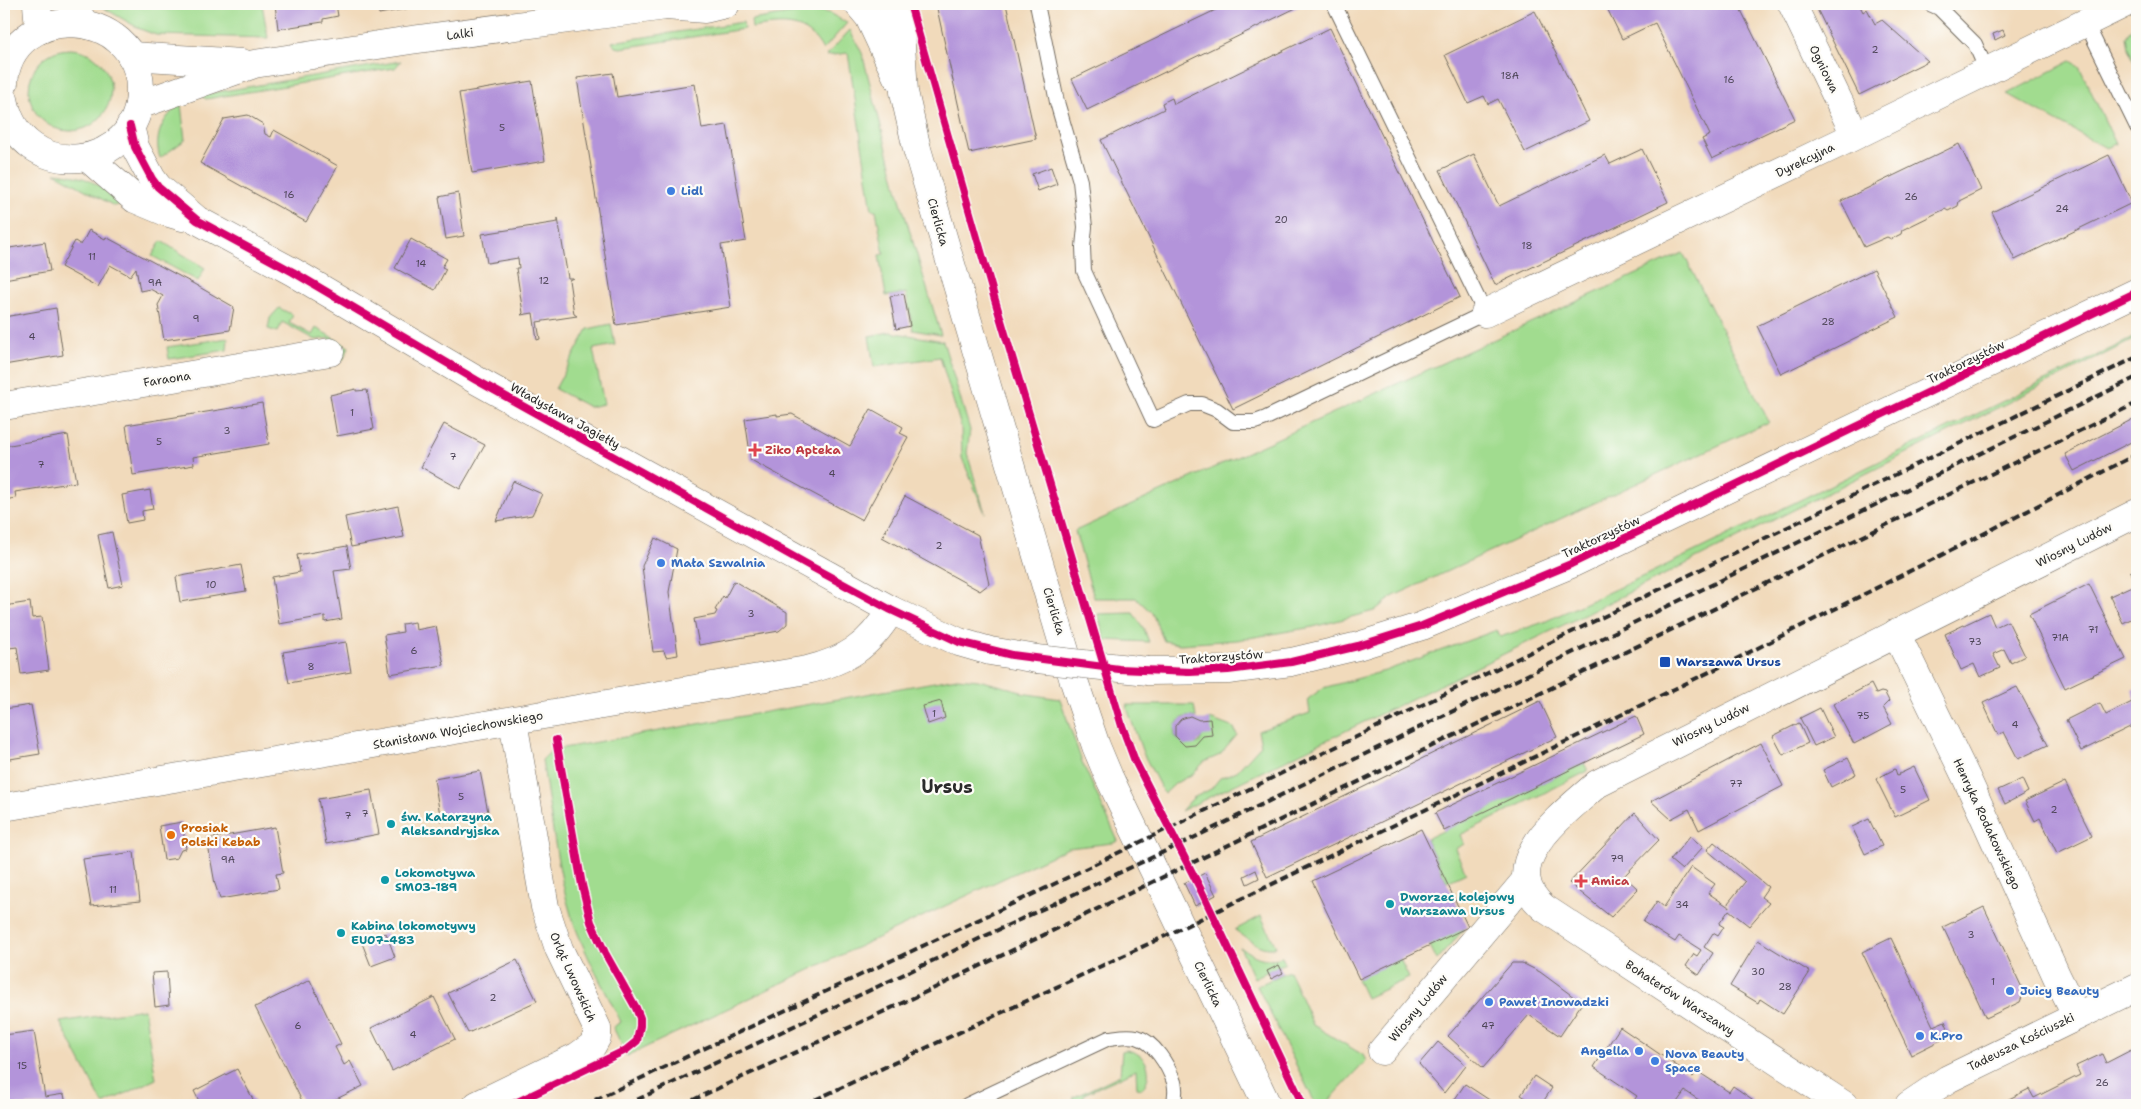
<svg xmlns="http://www.w3.org/2000/svg" width="2141" height="1109" font-family="'Shantell Sans',sans-serif">
<style>
.green{fill:#a1dc8f;stroke:#66845d}
.building{fill:#b394da}
.lines{fill:none;stroke-linecap:round;stroke-linejoin:round}
.lane-casing{stroke:#70685d;stroke-width:16}
.street-casing{stroke:#70685d;stroke-width:29}
.secondary-casing{stroke:#70685d;stroke-width:29}
.lane{stroke:#fff;stroke-width:14}
.street{stroke:#fff;stroke-width:28}
.secondary{stroke:#fff;stroke-width:28}
.rail{stroke:#2b2b2b;stroke-width:4;stroke-dasharray:8 4;stroke-linecap:butt}
.secondary-bridge-casing{stroke:#70685d;stroke-width:29;stroke-linecap:butt}
.secondary-bridge{stroke:#fff;stroke-width:28}
.cycleway-casing{stroke:#fdfcf7;stroke-width:11}
.cycleway{stroke:#d6006c;stroke-width:8}
.shop-dot{fill:#3f7fe0;stroke:#fdfcf7;stroke-width:2}
.health-dot{fill:#e0444e;stroke:#fdfcf7;stroke-width:2}
.transit-dot{fill:#1a4fb4;stroke:#fdfcf7;stroke-width:2}
.culture-dot{fill:#0f9aa8;stroke:#fdfcf7;stroke-width:2}
.food-dot{fill:#e8710a;stroke:#fdfcf7;stroke-width:2}
.labels{text-anchor:middle;stroke-width:4.5;stroke-linejoin:round;paint-order:stroke}
.number-label{font-size:10px;fill:#4d4557}
.street-label{font-size:12px;fill:#2b2b2b;stroke:#fdfcf7}
.shop-label{font-size:12px;font-weight:bold;fill:#366cbe;stroke:#fdfcf7;text-anchor:start}
.health-label{font-size:12px;font-weight:bold;fill:#be3a42;stroke:#fdfcf7;text-anchor:start}
.transit-label{font-size:12px;font-weight:bold;fill:#164399;stroke:#fdfcf7;text-anchor:start}
.culture-label{font-size:12px;font-weight:bold;fill:#0d838f;stroke:#fdfcf7;text-anchor:start}
.food-label{font-size:12px;font-weight:bold;fill:#c56008;stroke:#fdfcf7;text-anchor:start}
.district-label{font-size:18px;font-weight:bold;fill:#2b2b2b;stroke:#fdfcf7}
</style>
<rect width="100%" height="100%" fill="#fdfcf7"/>
<filter id="ink" filterUnits="userSpaceOnUse"><feTurbulence type="fractalNoise" baseFrequency=".02" numOctaves="2"/><feDisplacementMap in="SourceGraphic" scale="10" xChannelSelector="R" yChannelSelector="G"/><feConvolveMatrix kernelMatrix="1 2 1 2 8 2 1 2 1" color-interpolation-filters="sRGB"/></filter>
<filter id="wash" filterUnits="userSpaceOnUse"><feTurbulence type="fractalNoise" baseFrequency=".0096" numOctaves="4" result="noise"/><feDisplacementMap in="SourceGraphic" scale="20" xChannelSelector="R" yChannelSelector="G"/><feGaussianBlur stdDeviation="1.12" result="paint"/><feColorMatrix in="noise" values="0 0 0 0 0 0 0 0 0 0 0 0 0 0 0 0 0 1.4 0 .05"/><feComposite in="paint" operator="in"/></filter>
<g filter="url(#wash)">
<rect width="100%" height="100%" fill="#f1dabb"/>
<g class="green">
<path d="M97,4H262L268,38L156,35L140,29Z"/>
<path d="M814,10L829,13L847,23L823,50C807,20 782,23 752,28L751,20Z"/>
<path d="M743,22L744,29L621,48L615,47L612,42Z"/>
<path d="M2137,24V68L2128,48L2126,37L2133,26Z"/>
<path d="M850,30L862,53L898,192L941,335L913,330L906,293L886,296L879,255L884,254L876,210H872L848,53L826,56Z"/>
<circle cx="70" cy="90" r="41"/>
<path d="M401,61L395,68L206,99L200,95Z"/>
<path d="M2071,61L2079,66L2116,144L2106,148L2007,94Z"/>
<path d="M181,104L185,140L160,158C153,136 163,117 181,104Z"/>
<path d="M55,173C91,177 95,182 122,204L114,206Z"/>
<path d="M161,241L205,268L198,281L152,256Z"/>
<path d="M1683,253L1769,422L1394,596L1374,611L1313,627L1237,640L1180,644L1164,641L1152,613L1136,598H1094L1075,531Z"/>
<path d="M279,308L293,315L289,323L312,335L316,328L349,347L343,360L333,361L329,338L315,340L282,322L278,332L268,329L270,318Z"/>
<path d="M611,324L615,345L593,349L604,404L589,407L555,389L588,329Z"/>
<path d="M890,332L943,341L970,430L967,453L985,513L962,458L961,427L940,357L874,367L869,336Z"/>
<path d="M2137,336V338L1584,615L1181,811L1193,798L1211,789L1220,778L1237,771L1261,745L1258,731L1310,713L1308,699L1323,688L1385,671L1497,630L1500,637L1544,622L1648,574Z"/>
<path d="M228,338L227,350L169,359L167,347Z"/>
<path d="M1133,613L1144,629L1149,642L1105,640L1098,614Z"/>
<path d="M957,678L978,680L1021,691V693L1060,699L1082,762L1118,841L1113,843L1068,848L627,1056L613,1027L621,1022C604,988 585,955 572,918C556,868 551,812 542,760L552,750Z"/>
<path d="M1126,705H1194L1196,718C1183,713 1173,722 1175,736L1185,745L1199,743L1210,719L1234,728L1237,735L1220,755L1204,762L1193,774L1176,783L1164,794L1143,753Z"/>
<path d="M1584,763L1588,771L1460,835L1464,844L1455,849L1466,873L1447,882L1426,839Z"/>
<path d="M1261,916L1276,947C1261,952 1247,938 1235,930Z"/>
<path d="M1466,927L1437,960L1429,944Z"/>
<path d="M1240,947C1255,957 1264,962 1282,957L1285,963L1254,978Z"/>
<path d="M1400,959L1409,978L1366,998L1357,979Z"/>
<path d="M1289,971L1313,1025L1363,1055L1366,1061L1325,1105H1316L1257,986Z"/>
<path d="M144,1009L156,1079L103,1104L60,1022Z"/>
<path d="M1126,1050C1147,1053 1155,1073 1142,1089L1137,1088L1136,1070L1084,1094L1083,1105H1073L1074,1097L1120,1075L1122,1051Z"/>
</g>
<g id="blocks">
<g class="building">
<path d="M275,4H336L338,16L323,19V22L278,29Z"/>
<path d="M377,4H426V5L379,14Z"/>
<path d="M936,4H1006L1036,139L969,153Z"/>
<path d="M1228,4H1304L1087,110L1072,79Z"/>
<path d="M1605,4H1738L1795,119L1712,159L1702,139L1710,135L1655,23L1622,39Z"/>
<path d="M1827,4H1859L1863,12L1867,9L1875,24L1882,20L1928,61L1859,95L1817,9Z"/>
<path d="M1535,11L1589,121L1525,152L1498,99L1488,104L1484,96L1468,103L1445,55Z"/>
<path d="M1330,28L1460,297L1233,409L1101,140L1164,109L1162,103L1172,98L1174,104Z"/>
<path d="M2003,30L2005,35L1995,40L1993,34Z"/>
<path d="M613,73L617,97L695,84L702,129L727,125L746,241L721,245L731,307L616,325L577,78Z"/>
<path d="M532,81L545,161L472,173L459,93Z"/>
<path d="M248,115L263,124L265,134L271,137L274,130L338,166L306,222L200,163L224,119Z"/>
<path d="M1959,144L1981,190L1959,201L1958,206L1948,211L1945,209L1902,230L1901,234L1891,239L1887,237L1864,247L1841,201Z"/>
<path d="M1642,149L1668,202L1495,285L1440,170L1474,154L1499,206L1605,155L1610,164Z"/>
<path d="M2109,155L2132,203L2015,260L1992,212Z"/>
<path d="M1051,167L1057,184L1038,191L1032,174Z"/>
<path d="M458,193L464,236L446,239L439,197Z"/>
<path d="M558,218L568,278H573L569,280L574,314L577,316L537,322L540,339L537,340L533,313L521,315L523,313L516,268H519L518,258L487,263L482,234L558,222Z"/>
<path d="M89,230L105,239L106,237L194,284L234,307L230,330L164,340L158,305L163,296L150,289L140,291L136,268L130,276L110,265L98,287L61,267L75,241L81,245Z"/>
<path d="M411,239L447,259L442,267L446,269L435,290L395,268Z"/>
<path d="M45,242L50,271L4,279V249Z"/>
<path d="M1874,269L1898,317L1781,374L1757,326Z"/>
<path d="M904,294L910,326L896,329L890,296Z"/>
<path d="M56,308L63,355L4,365V317Z"/>
<path d="M356,389V391L367,390L374,429L337,436L330,395Z"/>
<path d="M262,403L269,444L193,457L194,465L133,475L126,425Z"/>
<path d="M871,409L903,427L900,433L908,437L862,520L751,460L745,419L777,414V416L792,414L850,446Z"/>
<path d="M2137,417V439L2074,471L2065,454Z"/>
<path d="M444,424L485,445L460,489L421,467Z"/>
<path d="M68,435L76,482L15,492L16,498L4,500V446Z"/>
<path d="M513,481L542,494L532,515L496,521Z"/>
<path d="M150,490L153,509L142,511L143,520L127,523L122,495Z"/>
<path d="M905,496L978,535L989,584L980,591L882,537Z"/>
<path d="M398,506L404,537L351,547L345,517Z"/>
<path d="M112,532L123,585L109,588L98,535Z"/>
<path d="M655,538L677,549L669,592L678,655L666,657L664,651L653,652L642,566Z"/>
<path d="M347,546L351,569L334,571L342,619L325,622V616L279,624L272,577L300,572L297,555Z"/>
<path d="M241,565L246,591L180,602L176,577Z"/>
<path d="M2137,568V616L2123,623L2110,596L2136,584L2130,572Z"/>
<path d="M734,581L787,612V624L779,631L699,645L694,619L715,615L717,611L715,610L723,596L725,598Z"/>
<path d="M2089,584L2126,659L2065,688L2029,614Z"/>
<path d="M30,602L32,618L42,617L49,670L21,674L17,647L9,648L8,641L4,642V606Z"/>
<path d="M1989,613L1995,627L2008,621L2025,656L2011,663L2004,649L1993,654L2000,668L1980,677L1974,664L1961,670L1945,634Z"/>
<path d="M415,622L416,630L436,626L444,665L390,674L384,635L403,632L402,624Z"/>
<path d="M346,642L351,672L289,683L283,652Z"/>
<path d="M1871,684L1876,694L1881,692L1885,693L1889,701L1883,707L1892,724L1854,744L1833,704Z"/>
<path d="M2017,687L2048,745L2018,759L2004,732L1998,735L1983,703Z"/>
<path d="M2137,688V736L2132,726L2081,751L2066,720L2100,703L2106,715L2136,700L2132,690Z"/>
<path d="M941,701L945,718L928,724L923,706Z"/>
<path d="M1540,701L1557,737L1267,877L1251,842Z"/>
<path d="M31,705L40,754L4,760V709Z"/>
<path d="M1820,708L1834,737L1814,746L1800,718Z"/>
<path d="M1190,716L1199,720L1210,719L1212,735L1203,736L1195,745L1185,746L1175,736V726L1181,719Z"/>
<path d="M1636,716L1644,734L1444,831L1435,813Z"/>
<path d="M1799,723L1808,743L1783,755L1773,736Z"/>
<path d="M1761,743L1783,786L1699,830L1689,809L1671,819L1651,801Z"/>
<path d="M1848,758L1856,774L1831,787L1823,770Z"/>
<path d="M1914,767L1930,800L1895,817L1876,779L1895,769L1897,775Z"/>
<path d="M480,771L488,812L441,821L434,779Z"/>
<path d="M2022,779L2028,792L2005,804L1998,790Z"/>
<path d="M2065,782L2092,836L2057,853L2040,818L2035,821L2025,801Z"/>
<path d="M371,790L379,834L326,844L318,799Z"/>
<path d="M1635,813L1659,840L1624,876L1638,889L1611,917L1569,883Z"/>
<path d="M1869,819L1882,846L1865,854L1852,827Z"/>
<path d="M182,822L186,849L181,850L177,858L164,860L159,826Z"/>
<path d="M275,827L283,873L276,874L279,889L220,899L215,884L207,839Z"/>
<path d="M1421,829L1468,927L1359,979L1312,881Z"/>
<path d="M1690,836L1703,847L1682,870L1670,860Z"/>
<path d="M1714,842L1768,887L1761,897L1769,903L1749,926L1729,910L1719,924L1724,927L1718,936L1713,933L1704,947L1713,953L1699,975L1686,966L1694,954L1697,956L1701,950L1679,936L1675,942L1643,922L1657,901L1664,907L1691,867L1715,884L1708,893L1729,907L1728,903L1745,882L1707,850Z"/>
<path d="M134,852L140,901L91,906L83,859Z"/>
<path d="M1256,870L1259,878L1247,884L1244,876Z"/>
<path d="M1205,873L1216,895L1195,906L1184,883Z"/>
<path d="M1984,907L2024,992L2020,1002L1986,1018L1943,927Z"/>
<path d="M386,933L395,957L371,966L362,943Z"/>
<path d="M1891,938L1933,1026L1945,1021L1951,1035L1911,1055L1862,952Z"/>
<path d="M1758,940L1810,972L1783,1014L1760,999L1758,1003L1730,986Z"/>
<path d="M517,960L537,1001L468,1033L448,993Z"/>
<path d="M1512,963H1522L1540,972L1582,1003L1560,1036L1529,1015L1483,1068L1448,1036Z"/>
<path d="M1279,965L1283,973L1271,979L1267,971Z"/>
<path d="M167,972L169,1005L155,1007L152,973Z"/>
<path d="M310,980L341,1044L335,1047L344,1065L350,1061L363,1086L324,1105H304L255,1007Z"/>
<path d="M434,997L455,1039L392,1071L371,1028Z"/>
<path d="M1620,1027L1693,1077L1697,1071L1729,1092L1733,1086L1752,1099L1748,1105H1695L1699,1100L1685,1091L1675,1105H1631L1637,1096L1594,1067Z"/>
<path d="M34,1031L45,1097L64,1094L66,1105H4V1035Z"/>
<path d="M1438,1042L1466,1065L1444,1093L1419,1064Z"/>
<path d="M2137,1047V1105H1997L2029,1089L2034,1098L2080,1075L2076,1066L2102,1054L2106,1063Z"/>
<path d="M237,1069L256,1105H201L194,1091Z"/>
<path d="M1534,1076L1552,1088L1541,1105H1537L1521,1095Z"/>
<path d="M1465,1084L1497,1105H1451Z"/>
</g>
</g>
</g>
<g filter="url(#ink)">
<use href="#blocks" fill-opacity="0" stroke="#70685d" stroke-width="1"/>
<g class="lines">
<g class="lane-casing">
<g id="lane">
<path d="M1037,4L1057,102L1080,181L1085,227L1083,247L1084,271L1153,420L1189,404H1202L1217,410L1233,422H1255L1266,418L1485,313L1334,4"/>
<path d="M1930,4L1939,8L1975,44L1987,71"/>
<path d="M2086,23L2137,127"/>
<path d="M967,1105L1109,1038C1118,1037 1127,1035 1137,1037C1154,1042 1168,1065 1174,1082C1176,1089 1175,1098 1173,1105"/>
</g>
</g>
<g class="street-casing">
<g id="street">
<path d="M37,4L39,30"/>
<path d="M72,4L84,23"/>
<path d="M1792,4L1855,135"/>
<path d="M1485,313L1846,140L2124,4"/>
<path d="M4,406L330,352"/>
<path d="M1896,633L1966,777L2057,977L2076,1015"/>
<path d="M1382,1051L1525,881"/>
<path d="M477,1105L578,1056L592,1046L597,1037V1028L559,949L545,907L513,721"/>
<path d="M1844,1105L1544,908C1493,864 1564,814 1597,784L2137,513"/>
</g>
</g>
<g class="secondary-casing">
<g id="secondary">
<path d="M858,4L869,17L897,77"/>
<path d="M893,4L900,30L904,92L917,149L1073,678L1096,746L1109,777L1267,1105"/>
<path d="M131,56L242,63"/>
<path d="M4,83C9,0 139,5 140,89C142,172 20,187 4,99"/>
<path d="M139,105L254,64L411,40L666,6L705,9L726,4"/>
<path d="M130,126L135,147L152,179L158,187L197,220L293,272L476,380L891,610L959,642L990,651L1037,659"/>
<path d="M88,158L135,199L166,212L183,217"/>
<path d="M1148,671L1228,670L1291,662L1358,646L1422,626L1571,564L2137,292"/>
<path d="M4,807L807,670C848,660 869,646 891,610"/>
<path d="M1909,1105L1948,1079L2137,987"/>
</g>
</g>
<use href="#lane" class="lane"/>
<use href="#street" class="street"/>
<use href="#secondary" class="secondary"/>
<g class="rail">
<path d="M584,1105L1046,888L2137,357"/>
<path d="M626,1105L1189,840L2137,377"/>
<path d="M682,1105L941,985L2137,403"/>
<path d="M804,1105L1159,939L1730,662L1987,532L2137,454"/>
</g>
<g class="secondary-bridge-casing">
<path id="secondary-bridge" d="M1037,659L1148,671"/>
</g>
<use href="#secondary-bridge" class="secondary-bridge"/>
<g class="cycleway-casing">
<g id="cycleway">
<path d="M910,4L995,300L1122,726L1135,761L1200,888L1303,1105"/>
<path d="M130,126L135,147L152,179L158,187L197,220L293,272L476,380L810,566L891,610L959,642L1012,655L1119,669L1190,672L1228,670L1291,662L1358,646L1422,626L1571,564L2137,292"/>
<path d="M511,1105L626,1050L637,1041L640,1026V1018L636,1008L605,953L591,922L582,885L556,740"/>
</g>
</g>
<use href="#cycleway" class="cycleway"/>
</g>
</g>
<g class="shop-dot">
<circle cx="671" cy="191" r="5"/>
<circle cx="661" cy="563" r="5"/>
<circle cx="2010" cy="991" r="5"/>
<circle cx="1489" cy="1002" r="5"/>
<circle cx="1920" cy="1036" r="5"/>
<circle cx="1639" cy="1051" r="5"/>
<circle cx="1655" cy="1061" r="5"/>
</g>
<g class="health-dot">
<path d="M752.5 442.5h5v5h5v5h-5v5h-5v-5h-5v-5h5z"/>
<path d="M1578.5 873.5h5v5h5v5h-5v5h-5v-5h-5v-5h5z"/>
</g>
<rect class="transit-dot" x="1659" y="656" width="12" height="12" rx="2.5"/>
<g class="culture-dot">
<circle cx="391" cy="824" r="5"/>
<circle cx="385" cy="880" r="5"/>
<circle cx="1390" cy="904" r="5"/>
<circle cx="341" cy="933" r="5"/>
</g>
<circle class="food-dot" cx="171" cy="835" r="5"/>
<g class="labels">
<g class="number-label">
<text x="1875" y="53">2</text>
<text x="1510" y="79">18A</text>
<text x="1729" y="83">16</text>
<text x="502" y="131">5</text>
<text x="289" y="198">16</text>
<text x="1911" y="200">26</text>
<text x="2062" y="212">24</text>
<text x="1281" y="223">20</text>
<text x="1527" y="249">18</text>
<text x="92" y="260">11</text>
<text x="421" y="267">14</text>
<text x="544" y="284">12</text>
<text x="155" y="286">9A</text>
<text x="196" y="322">9</text>
<text x="1828" y="325">28</text>
<text x="32" y="340">4</text>
<text x="352" y="416">1</text>
<text x="227" y="434">3</text>
<text x="159" y="445">5</text>
<text x="453" y="460">7</text>
<text x="41" y="468">7</text>
<text x="832" y="477">4</text>
<text x="939" y="549">2</text>
<text x="211" y="588">10</text>
<text x="751" y="617">3</text>
<text x="2093" y="633">71</text>
<text x="2060" y="641">71A</text>
<text x="1975" y="645">73</text>
<text x="414" y="654">6</text>
<text x="311" y="670">8</text>
<text x="934" y="717">1</text>
<text x="1863" y="719">75</text>
<text x="2015" y="728">4</text>
<text x="1736" y="787">77</text>
<text x="1903" y="793">5</text>
<text x="461" y="800">5</text>
<text x="2054" y="813">2</text>
<text x="365" y="817">7</text>
<text x="348" y="819">7</text>
<text x="1617" y="862">79</text>
<text x="228" y="863">9A</text>
<text x="113" y="893">11</text>
<text x="1682" y="908">34</text>
<text x="1971" y="938">3</text>
<text x="1758" y="975">30</text>
<text x="1993" y="985">1</text>
<text x="1785" y="990">28</text>
<text x="493" y="1001">2</text>
<text x="298" y="1029">6</text>
<text x="1488" y="1029">47</text>
<text x="413" y="1038">4</text>
<text x="22" y="1069">15</text>
<text x="2102" y="1086">26</text>
</g>
<g class="street-label">
<text transform="translate(460 34) rotate(-8)" y="4">Lalki</text>
<text transform="translate(1824 69) rotate(64)" y="4">Ogniowa</text>
<text transform="translate(1805 160) rotate(-26)" y="4">Dyrekcyjna</text>
<text transform="translate(938 222) rotate(74)" y="4">Cierlicka</text>
<text transform="translate(1966 362) rotate(-26)" y="4">Traktorzystów</text>
<text transform="translate(167 379) rotate(-9)" y="4">Faraona</text>
<text transform="translate(565 416) rotate(29)" y="4">Władysława Jagiełły</text>
<text transform="translate(1601 537) rotate(-25)" y="4">Traktorzystów</text>
<text transform="translate(2074 545) rotate(-27)" y="4">Wiosny Ludów</text>
<text transform="translate(1054 611) rotate(73)" y="4">Cierlicka</text>
<text transform="translate(1221 657) rotate(-4)" y="4">Traktorzystów</text>
<text transform="translate(1711 725) rotate(-26)" y="4">Wiosny Ludów</text>
<text transform="translate(458 730) rotate(-10)" y="4">Stanisława Wojciechowskiego</text>
<text transform="translate(1987 824) rotate(65)" y="4">Henryka Rodakowskiego</text>
<text transform="translate(573 977) rotate(66)" y="4">Orląt Lwowskich</text>
<text transform="translate(1208 984) rotate(64)" y="4">Cierlicka</text>
<text transform="translate(1680 998) rotate(33)" y="4">Bohaterów Warszawy</text>
<text transform="translate(1418 1008) rotate(-50)" y="4">Wiosny Ludów</text>
<text transform="translate(2021 1042) rotate(-26)" y="4">Tadeusza Kościuszki</text>
</g>
<g class="shop-label">
<text x="681" y="195">Lidl</text>
<text x="671" y="567">Mała Szwalnia</text>
<text x="2020" y="995">Juicy Beauty</text>
<text x="1499" y="1006">Paweł Inowadzki</text>
<text x="1930" y="1040">K.Pro</text>
<text x="1629" y="1055" text-anchor="end">Angella</text>
<text x="1665" y="1058">Nova Beauty<tspan x="1665" dy="14">Space</tspan></text>
</g>
<g class="health-label">
<text x="765" y="454">Ziko Apteka</text>
<text x="1591" y="885">Amica</text>
</g>
<g class="transit-label">
<text x="1676" y="666">Warszawa Ursus</text>
</g>
<g class="culture-label">
<text x="401" y="821">św. Katarzyna<tspan x="401" dy="14">Aleksandryjska</tspan></text>
<text x="395" y="877">Lokomotywa<tspan x="395" dy="14">SM03-189</tspan></text>
<text x="1400" y="901">Dworzec kolejowy<tspan x="1400" dy="14">Warszawa Ursus</tspan></text>
<text x="351" y="930">Kabina lokomotywy<tspan x="351" dy="14">EU07-483</tspan></text>
</g>
<g class="food-label">
<text x="181" y="832">Prosiak<tspan x="181" dy="14">Polski Kebab</tspan></text>
</g>
<g class="district-label">
<text x="947" y="793">Ursus</text>
</g>
</g>
<rect width="2141" height="1109" fill="none" stroke="#fdfcf7" stroke-width="20"/>
</svg>
